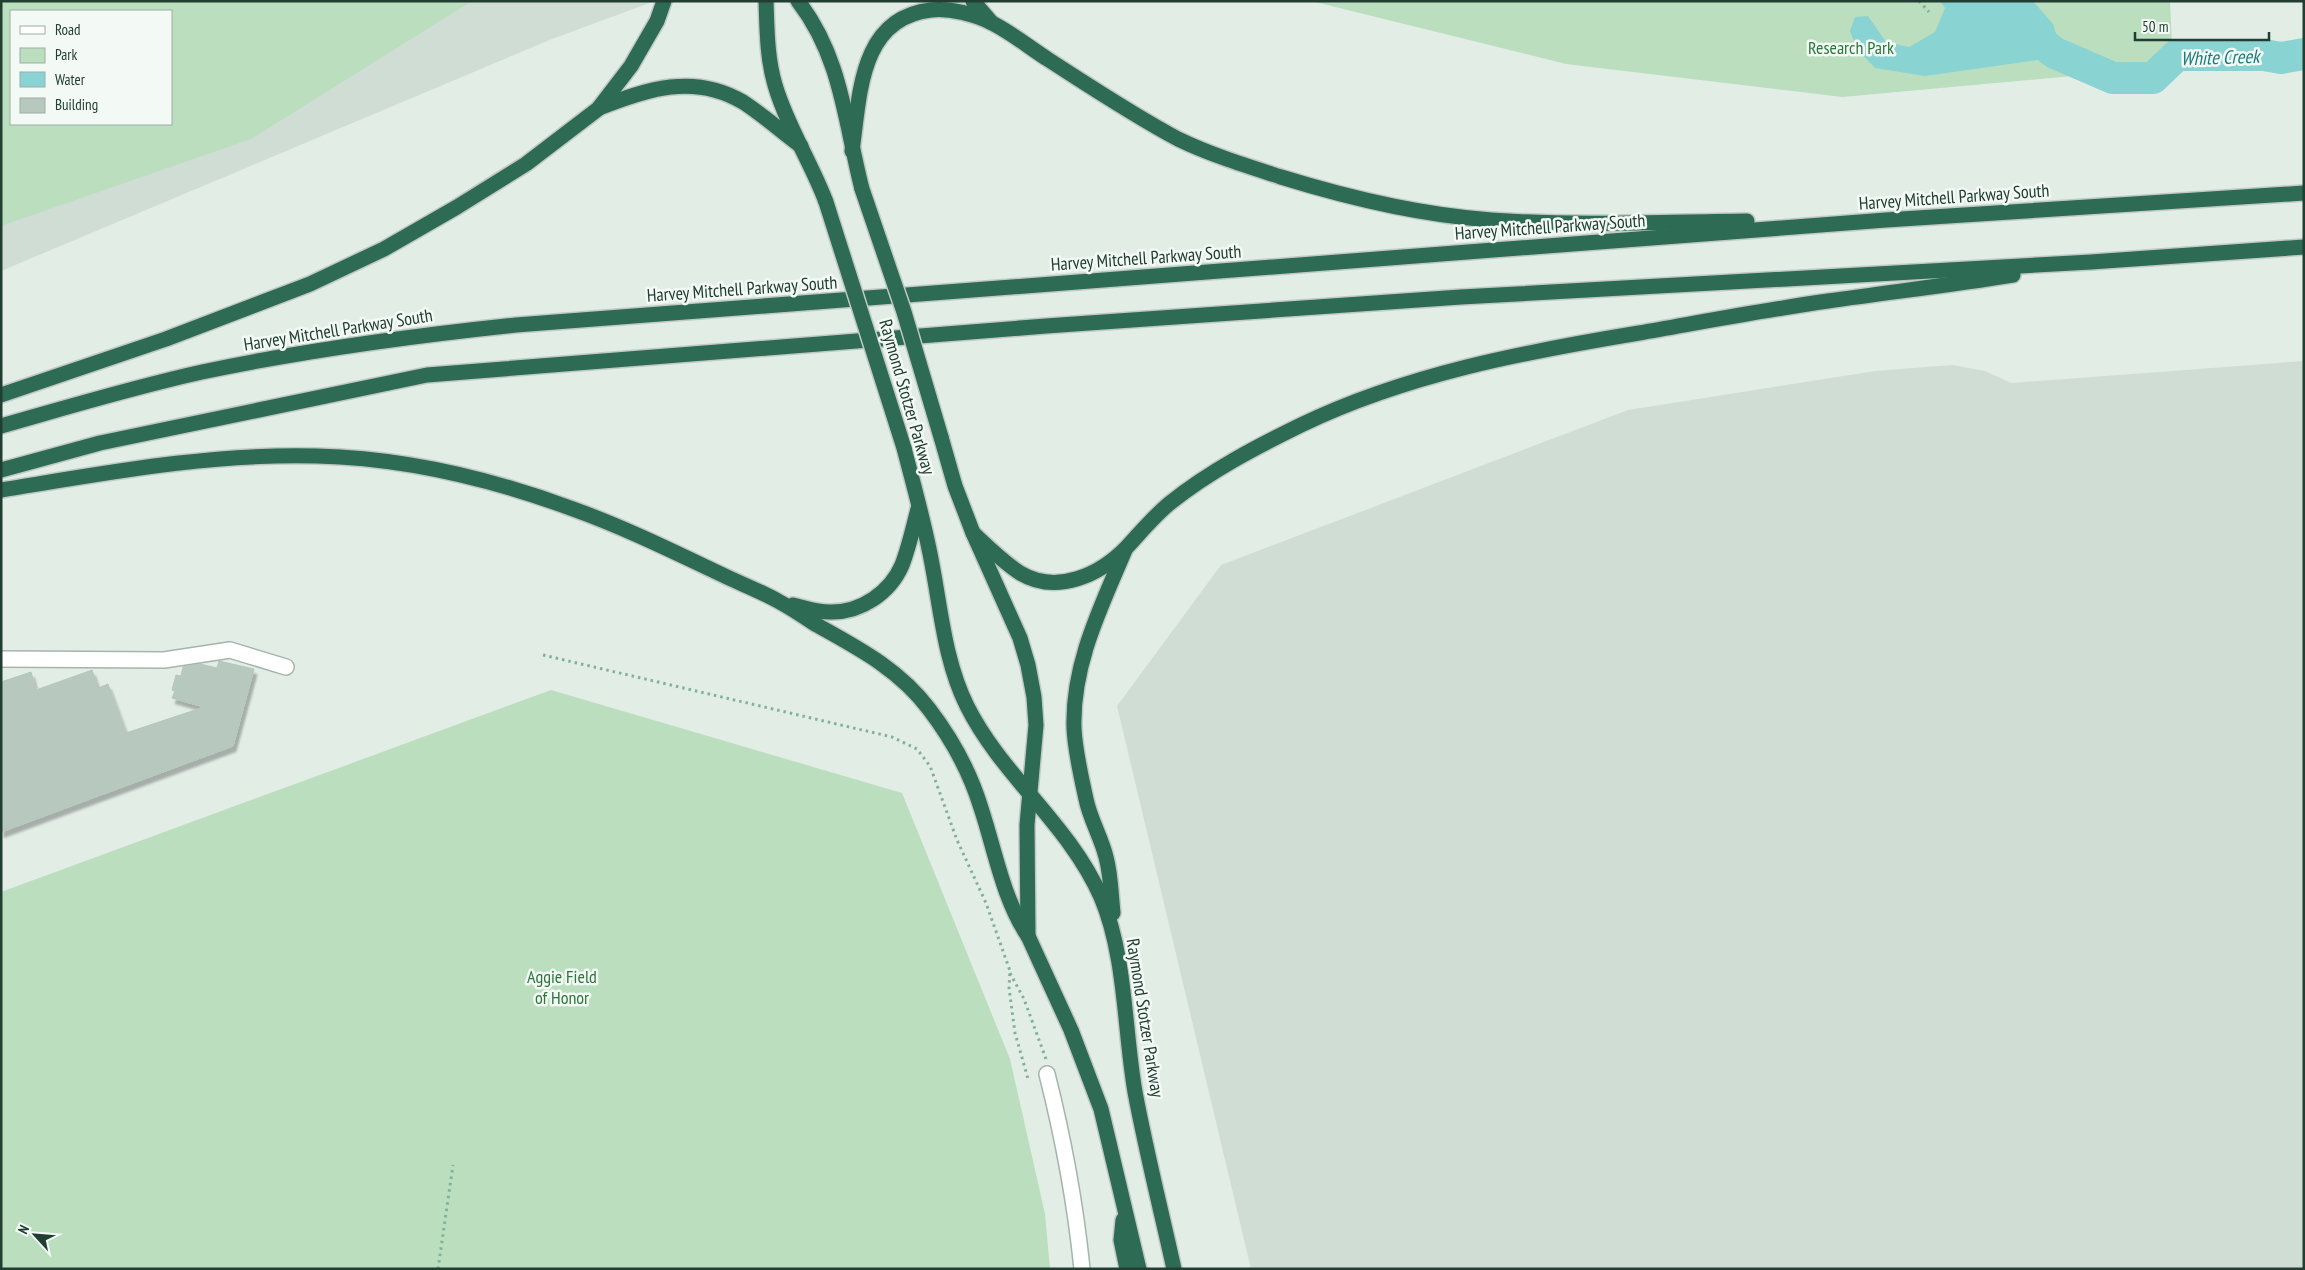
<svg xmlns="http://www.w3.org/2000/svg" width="2305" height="1270" font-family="'PT Sans Narrow',sans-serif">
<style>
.built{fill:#d0ddd5;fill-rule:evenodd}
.green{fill:#bbdebf;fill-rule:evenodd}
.water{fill:#89d3d3}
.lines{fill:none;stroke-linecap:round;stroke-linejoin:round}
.river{stroke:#89d3d3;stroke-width:32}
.building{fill:#b7c8bf;stroke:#b5c7bc;filter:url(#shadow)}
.minor-casing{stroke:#a5b5ac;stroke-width:18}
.highway-casing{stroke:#c1c9c6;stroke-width:18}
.path{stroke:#82b19b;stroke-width:3;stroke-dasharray:2.5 4;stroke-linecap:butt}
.minor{stroke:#fff;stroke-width:15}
.highway{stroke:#2d6b55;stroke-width:15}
.highway-bridge-casing{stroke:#c1c9c6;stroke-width:18;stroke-linecap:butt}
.highway-bridge{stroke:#2d6b55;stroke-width:15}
.labels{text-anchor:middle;stroke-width:5;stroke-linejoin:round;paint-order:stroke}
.park-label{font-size:18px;fill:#2b763c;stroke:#f3f9f5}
.street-label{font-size:18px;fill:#223e32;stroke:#f3f9f5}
.water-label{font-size:19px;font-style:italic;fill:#1a7b7c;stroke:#f3f9f5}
</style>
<defs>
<filter id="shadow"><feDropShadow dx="3" dy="5.5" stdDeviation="1" flood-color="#0004"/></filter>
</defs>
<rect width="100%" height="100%" fill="#e2ede6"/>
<g class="built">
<path d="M1,1H655L552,39L1,271ZM11,11H171V124H11Z"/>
<path d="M2304,361V1269H1251L1117,706L1221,565L1628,410L1875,371L1952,365L1985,371L2011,383Z"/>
</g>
<g class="green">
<path d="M1,1H472L251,139L1,226ZM11,11H171V124H11Z"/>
<path d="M1311,1H2170L2173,67L1842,97L1566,64Z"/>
<path d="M551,690L902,793L1010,1059L1045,1214L1050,1269H1V892Z"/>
</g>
<path class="water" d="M1940,1H2033L2053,24L2060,47L2052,58L1925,76L1875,68L1857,49L1850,31L1855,17L1868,16L1886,42L1909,47L1935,32L1945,8Z"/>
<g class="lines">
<path class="river" d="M1987,1L2055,53L2113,78H2153L2177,55H2264L2281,58L2304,54"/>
</g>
<path class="building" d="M219,661L254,669L233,746L1,832V682L31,672L36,690L92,670L98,688L108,684L126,733L204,707L172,698L175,691L172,690L176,675L181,676L183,667L200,664L217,668Z"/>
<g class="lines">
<g class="minor-casing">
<g id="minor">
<path d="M1,659L164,660L230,650L286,667"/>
<path d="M1047,1074C1064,1141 1075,1200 1082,1269"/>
</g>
</g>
<g class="highway-casing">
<g id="highway">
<path d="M766,1C767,29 767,58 775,85C787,126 811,162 826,202"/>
<path d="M798,1C842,58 845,123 862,189"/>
<path d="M973,1L991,22"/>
<path d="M599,108C647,89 694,73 743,102C763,115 782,132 801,146"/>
<path d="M852,151C860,96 859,18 931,10C950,8 975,14 992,23C1012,33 1030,48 1049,60C1091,87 1133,115 1178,139C1211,155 1247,166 1281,177C1349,198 1420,215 1491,220C1576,226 1662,222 1747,221"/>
<path d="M1,395L166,339L310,284L384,249L457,207L526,164L598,109L631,66L657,21L664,1"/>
<path d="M1,426C68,407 134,387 202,372C306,350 411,336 516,325L1886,220L2304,193"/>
<path d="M941,437L955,486L973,533L1020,638L1028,665L1034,697L1036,725L1027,825L1028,936L1071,1030L1101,1109L1139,1269"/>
<path d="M904,448C914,487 925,525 932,564C941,611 945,662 967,706C1002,776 1069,824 1101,897C1126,956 1124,1028 1135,1092C1146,1151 1161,1210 1174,1269"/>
<path d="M1,470L100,443L427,375L1046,326L1461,297L2091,262L2304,247"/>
<path d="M1,490C106,473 211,453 317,456C404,458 492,479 573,509C626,528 676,553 727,577C744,585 762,592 778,601C791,608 803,616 815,624C858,648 899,669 929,709C952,739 970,772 981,808C995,850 1003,899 1028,936"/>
<path d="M973,533C988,547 1003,562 1020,573C1057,595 1100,575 1127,547C1141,532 1154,516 1170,503C1210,471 1256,447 1301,425C1407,374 1524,352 1639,333C1702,322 1765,310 1828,301C1890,292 1952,285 2013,275"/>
<path d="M793,605C806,608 819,613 832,612C861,612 890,593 902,565C909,547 913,528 918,509"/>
<path d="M1113,913C1111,895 1111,875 1106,857C1101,837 1090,819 1086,799C1081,776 1075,751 1074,728C1072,664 1101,607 1125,550"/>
<path d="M1123,1220L1121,1240L1127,1269"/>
</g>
</g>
<g class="path">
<path d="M1919,1L1929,12"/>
<path d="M543,655L892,737L917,749L930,766L957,840L986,903L1010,971L1009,988L1015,1033L1028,1079"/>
<path d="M1010,973L1024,999L1046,1059"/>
<path d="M438,1269L453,1165"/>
</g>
<use href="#minor" class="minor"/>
<use href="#highway" class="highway"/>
<g class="highway-bridge-casing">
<g id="highway-bridge">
<path d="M862,189L904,312L941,437"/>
<path d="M826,202L904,448"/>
</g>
</g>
<use href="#highway-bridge" class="highway-bridge"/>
</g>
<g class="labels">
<g class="park-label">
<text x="1851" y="54">Research Park</text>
<text x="562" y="983">Aggie Field<tspan x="562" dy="21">of Honor</tspan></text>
</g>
<g class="street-label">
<text transform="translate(1954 197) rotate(-4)" y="6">Harvey Mitchell Parkway South</text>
<text transform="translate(1550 227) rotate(-4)" y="6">Harvey Mitchell Parkway South</text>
<text transform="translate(1146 258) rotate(-4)" y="6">Harvey Mitchell Parkway South</text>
<text transform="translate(742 289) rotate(-4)" y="6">Harvey Mitchell Parkway South</text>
<text transform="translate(338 330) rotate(-9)" y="6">Harvey Mitchell Parkway South</text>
<text transform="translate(907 397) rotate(74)" y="6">Raymond Stotzer Parkway</text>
<text transform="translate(1145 1018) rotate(81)" y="6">Raymond Stotzer Parkway</text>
</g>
<g class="water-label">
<text transform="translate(2220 57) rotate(-2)" y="7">White Creek</text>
</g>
</g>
<rect width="2305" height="1270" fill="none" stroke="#223e32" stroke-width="5"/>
<rect x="10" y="10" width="162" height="115" fill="#f3f9f5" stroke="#9faea7"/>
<rect x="20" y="26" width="25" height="8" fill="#ffffff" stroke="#9faea7"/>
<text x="55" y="35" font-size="15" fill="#223e32">Road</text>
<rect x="20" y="48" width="25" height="15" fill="#bbdebf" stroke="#9faea7"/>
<text x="55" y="60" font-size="15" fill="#223e32">Park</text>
<rect x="20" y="72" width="25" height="15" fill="#89d3d3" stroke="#9faea7"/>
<text x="55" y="85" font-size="15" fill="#223e32">Water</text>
<rect x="20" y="98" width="25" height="15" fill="#b7c8bf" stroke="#9faea7"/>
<text x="55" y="110" font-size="15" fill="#223e32">Building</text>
<g transform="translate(35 1235) rotate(296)" stroke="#f3f9f5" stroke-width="4" paint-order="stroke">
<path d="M0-4L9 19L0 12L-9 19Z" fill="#223e32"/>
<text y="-8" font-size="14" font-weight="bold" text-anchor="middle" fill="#223e32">N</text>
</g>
<path d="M2135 32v8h134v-8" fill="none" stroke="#223e32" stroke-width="2.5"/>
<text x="2142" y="32" font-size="15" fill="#223e32" stroke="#f3f9f5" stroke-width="4" paint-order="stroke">50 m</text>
</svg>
